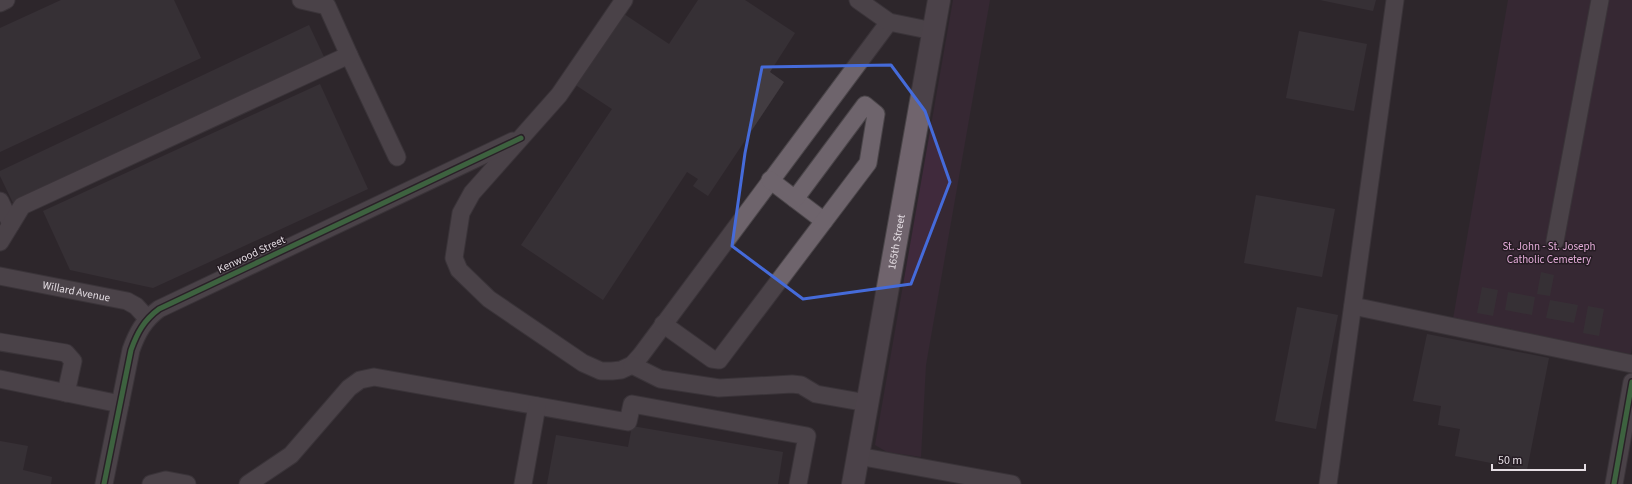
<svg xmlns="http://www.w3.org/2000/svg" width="1632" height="484" font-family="'Source Sans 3',sans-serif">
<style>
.green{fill:#402a3c}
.building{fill:#423c41}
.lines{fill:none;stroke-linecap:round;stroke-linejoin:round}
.minor-casing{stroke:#4a4549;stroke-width:19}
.major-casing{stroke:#4a4549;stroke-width:24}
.minor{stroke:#6e646c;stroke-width:17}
.major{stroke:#70646d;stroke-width:22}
.cycleway-casing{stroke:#251c23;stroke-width:8}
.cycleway{stroke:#51ab58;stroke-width:5}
.marked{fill:none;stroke:#456bda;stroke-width:3;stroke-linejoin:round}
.labels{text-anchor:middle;stroke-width:3;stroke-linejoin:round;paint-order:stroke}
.street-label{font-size:11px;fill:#e5dee4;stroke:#251c23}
.park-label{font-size:11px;fill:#e3acd8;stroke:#251c23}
</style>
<rect width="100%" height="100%" fill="#2d272c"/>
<g class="green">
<path d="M953,0H990L926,365L921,457L887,452L875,445Z"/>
<path d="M1508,0H1632V346L1631,354L1453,319Z"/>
</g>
<g class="building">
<path d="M61,0H174L201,58L0,152V28Z"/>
<path d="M698,0H745L795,33L770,72L784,82L708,196L693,186L698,179L687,172L603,300L521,245L612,109L571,82L618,10L669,44Z"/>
<path d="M1320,0H1376L1373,11Z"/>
<path d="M309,25L325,59L14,205L0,176V171Z"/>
<path d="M1299,31L1367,44L1354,111L1286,98Z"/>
<path d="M320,84L368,189L153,288L70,270L43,211Z"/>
<path d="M1256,195L1335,209L1322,277L1244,263Z"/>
<path d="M1541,272L1554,275L1550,296L1537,294Z"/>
<path d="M1482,287L1498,290L1493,316L1477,313Z"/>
<path d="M1508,292L1535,297L1532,315L1505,310Z"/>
<path d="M1550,300L1578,305L1574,323L1546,318Z"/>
<path d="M1588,306L1604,309L1599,336L1583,333Z"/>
<path d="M1297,307L1338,315L1316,429L1275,421Z"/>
<path d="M1427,334L1549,358L1527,470L1455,456L1460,429L1438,425L1441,406L1413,401Z"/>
<path d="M632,426L783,452L778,484H547L556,435L628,447Z"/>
<path d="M0,441L28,446L23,470L52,477L51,484H0Z"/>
</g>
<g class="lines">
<g class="minor-casing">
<g id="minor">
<path d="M624,0L559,95L472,193L461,213L454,258L459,270L489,299L583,363L601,371H612L621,370L632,365L641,355L889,22"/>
<path d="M858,0L889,22L933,31"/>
<path d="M0,3L6,0"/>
<path d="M349,55L397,157"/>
<path d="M795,199L824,221"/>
<path d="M0,201L11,224"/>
<path d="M1555,241L1600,0"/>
<path d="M0,242L22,206L349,55L327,6L301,0"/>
<path id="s1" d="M0,276L127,301L136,306L147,318"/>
<path d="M1353,306L1632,364"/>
<path d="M663,324L712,359L719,360L868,163L876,114L865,105L795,199L770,180"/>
<path d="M0,342L66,353L73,361L66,393"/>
<path d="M632,365L660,379L719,388L792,384L801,385L816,394L867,403"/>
<path d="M0,379L120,404"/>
<path d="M858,456L1012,484"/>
<path d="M104,484L131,350C137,333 144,320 159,309L513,141"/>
<path d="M151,484L166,480L187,484"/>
<path d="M248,484L291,455L349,388L360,380L374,377L628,422L632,404L807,436L798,484"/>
<path d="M523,484L537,406"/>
<path d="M1328,484L1395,0"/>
<path d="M1614,484L1632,382"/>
</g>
</g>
<g class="major-casing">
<g id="major">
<path id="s2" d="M853,484L939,0"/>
</g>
</g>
<use href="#minor" class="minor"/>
<use href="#major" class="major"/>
<g class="cycleway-casing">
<g id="cycleway">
<path d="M104,484L131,350C137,333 144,320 159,309L521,138"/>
<path d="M1614,484L1632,382"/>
</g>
</g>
<use href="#cycleway" class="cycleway"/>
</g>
<path d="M0 0H1632V484H0ZM891,65L925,111L950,182L911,284L803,299L732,246L745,153L762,67Z" fill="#2d272c" fill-opacity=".55" fill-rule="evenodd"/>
<path class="marked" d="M891,65L925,111L950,182L911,284L803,299L732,246L745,153L762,67Z"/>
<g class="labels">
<g class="street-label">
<text dy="4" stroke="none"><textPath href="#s2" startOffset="246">165th Street</textPath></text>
<text transform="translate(251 254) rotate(-25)" y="4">Kenwood Street</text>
<text dy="4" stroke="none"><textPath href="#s1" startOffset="78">Willard Avenue</textPath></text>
</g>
<g class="park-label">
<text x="1549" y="250">St. John - St. Joseph<tspan x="1549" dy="13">Catholic Cemetery</tspan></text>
</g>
</g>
<path d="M1492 464v6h93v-6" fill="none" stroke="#e5dee4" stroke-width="2"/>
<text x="1498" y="464" font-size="12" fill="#e5dee4" stroke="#251c23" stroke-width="3" paint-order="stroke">50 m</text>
</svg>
